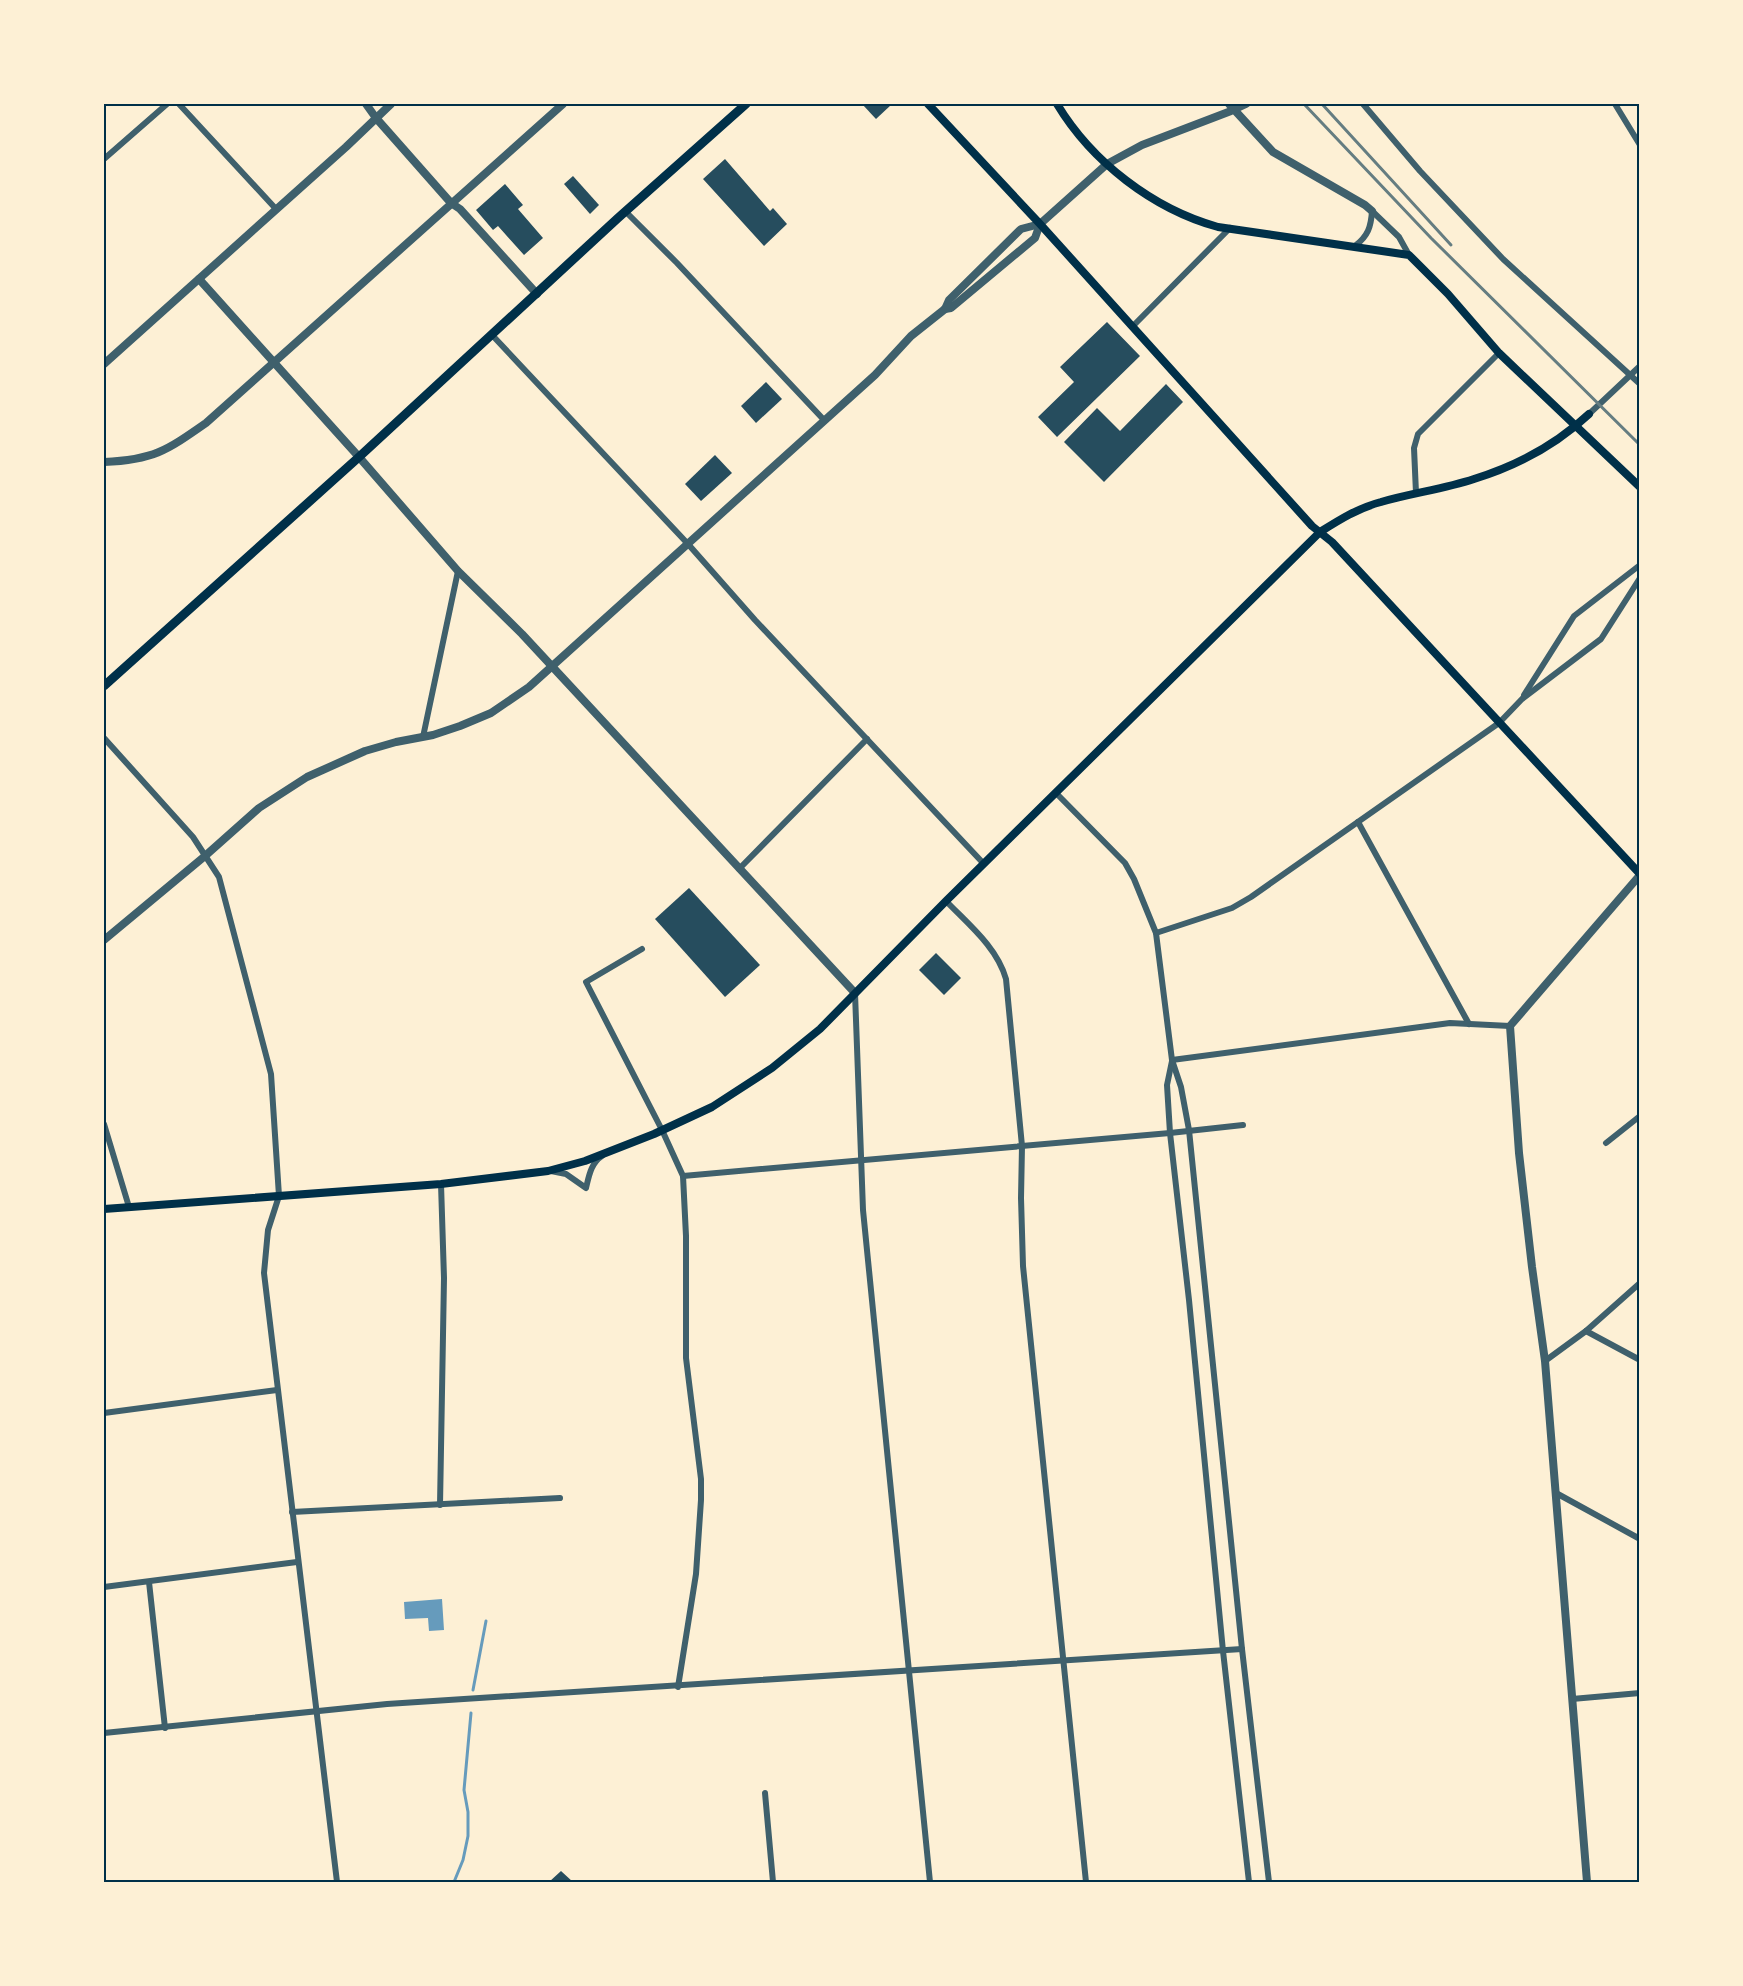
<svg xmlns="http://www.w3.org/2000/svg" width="1743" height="1986" font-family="'Golos Text',sans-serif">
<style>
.water{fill:#669bbc}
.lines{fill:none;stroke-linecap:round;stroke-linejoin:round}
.stream{stroke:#669bbc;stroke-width:3}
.building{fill:#264d5e}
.minor{stroke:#3f606c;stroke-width:6}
.tertiary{stroke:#3f606c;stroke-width:8}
.secondary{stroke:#003049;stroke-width:8}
.primary{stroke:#003049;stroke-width:9}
.rail{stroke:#657d81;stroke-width:3}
.neatline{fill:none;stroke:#003049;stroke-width:2}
</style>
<rect width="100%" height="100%" fill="#fdf0d5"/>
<path class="water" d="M442,1599L444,1630L429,1631L428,1618L405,1619L404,1602Z"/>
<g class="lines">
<g class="stream">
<path d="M473,1690L486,1621"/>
<path d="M454,1882L463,1860L468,1836V1812L464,1790L471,1713"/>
</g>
</g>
<g class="building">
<path d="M862,104H889L891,105L876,119Z"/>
<path d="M725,159L770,211L773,208L787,224L764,246L703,179Z"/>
<path d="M573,176L599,205L590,214L564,184Z"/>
<path d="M505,184L523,205L518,209L543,238L524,255L498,226L493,230L476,210Z"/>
<path d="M1107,322L1140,356L1057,437L1038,417L1074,382L1060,367Z"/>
<path d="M766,382L782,399L756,423L741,406Z"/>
<path d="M1166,384L1183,402L1104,482L1064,442L1097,408L1120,431Z"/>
<path d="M715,455L732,473L701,501L685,484Z"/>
<path d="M689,888L760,965L725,997L655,919Z"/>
<path d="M936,953L961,978L944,995L919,970Z"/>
<path d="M561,1871L573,1882L575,1880L577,1882H549Z"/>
</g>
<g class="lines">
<g class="minor">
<path d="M179,104L276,209"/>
<path d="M1363,104L1420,171L1503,259L1640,384"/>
<path d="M1615,104L1640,145"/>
<path d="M104,159L167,104"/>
<path d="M1372,211L1399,237L1409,255"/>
<path d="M626,212L677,263L824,420"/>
<path d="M1355,246C1368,236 1371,227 1372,211"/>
<path d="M1133,326L1230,228"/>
<path d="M492,335L688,544L755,620L984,864"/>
<path d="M1589,414L1640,366"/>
<path d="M1416,493L1414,448L1418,434L1499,353"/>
<path d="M1524,695L1574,616L1640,565"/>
<path d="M423,737L458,571"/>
<path d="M104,738L193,837L219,877L271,1074L279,1196L268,1230L264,1273L337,1882"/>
<path d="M1056,793L1125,863L1134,879L1156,933L1172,1060L1181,1087L1189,1130L1242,1649L1269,1882"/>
<path d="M1358,822L1469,1024"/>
<path d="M739,869L867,739"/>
<path d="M946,901C968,924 997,947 1006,979L1022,1146L1021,1198L1023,1266L1086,1882"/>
<path d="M1156,933L1232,908L1251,897L1499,723L1522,699L1601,639L1640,578"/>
<path d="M642,949L586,982L662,1130L683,1176L686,1236V1358L701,1479V1500L696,1574L678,1687"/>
<path d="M855,993L863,1210L930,1882"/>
<path d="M1172,1060L1450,1023L1510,1026"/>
<path d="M1172,1061L1167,1085L1170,1133L1189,1300L1223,1651L1249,1882"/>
<path d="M104,1124L129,1207"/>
<path d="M1606,1143L1640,1116"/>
<path d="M551,1171L566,1174L586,1188C589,1176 591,1163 602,1156"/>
<path d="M683,1176L1170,1133L1243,1125"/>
<path d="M1586,1331L1640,1360"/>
<path d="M1545,1361L1586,1331L1640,1283"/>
<path d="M104,1413L277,1390"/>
<path d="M1556,1493L1640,1539"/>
<path d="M440,1505L444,1278L441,1184"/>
<path d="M292,1512L560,1498"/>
<path d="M149,1582L165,1728"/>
<path d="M104,1587L297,1562"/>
<path d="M1572,1699L1640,1693"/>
<path d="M104,1733L387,1704L1242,1649"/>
<path d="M765,1793L773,1882"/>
</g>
<g class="tertiary">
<path d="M366,104L376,118L451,203L460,209L537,294"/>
<path d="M1229,104L1273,152L1365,205L1372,211"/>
<path d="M199,279L359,457L458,571L522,634L855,993"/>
<path d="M945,309L951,308L1035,238L1040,224"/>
<path d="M104,364L346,147L391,104"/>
<path d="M104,462C153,460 166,451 206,423L563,104"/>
<path d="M104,940L205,856L259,808L307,777L365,751L396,742L433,735L460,726L491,713L529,687L875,375L911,336L945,309L949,300L1021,229L1040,224L1107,164L1142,145L1231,111L1246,104"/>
<path d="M1587,1882L1545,1361L1532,1267L1519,1153L1510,1026L1640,875"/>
</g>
<g class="secondary">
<path d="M928,104L1040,224L1312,526L1332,542L1640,874"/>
<path d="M1057,104C1092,162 1153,209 1218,227L1409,255L1448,294L1499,353L1640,487"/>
<path d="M104,1209L441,1184L548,1171L585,1161L654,1134L712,1107L772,1068L820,1029L946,901L1320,532C1339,520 1358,508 1381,502C1412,493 1444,489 1474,479C1516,466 1557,444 1589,414"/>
</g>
<path class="primary" d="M104,686L359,457L618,218L746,104"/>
<g class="rail">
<path d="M1304,104L1431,238L1640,445"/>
<path d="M1322,104L1451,245"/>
</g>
</g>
<rect width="1743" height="1986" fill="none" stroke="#fdf0d5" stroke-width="210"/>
<rect x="105" y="105" width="1533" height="1776" class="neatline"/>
</svg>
